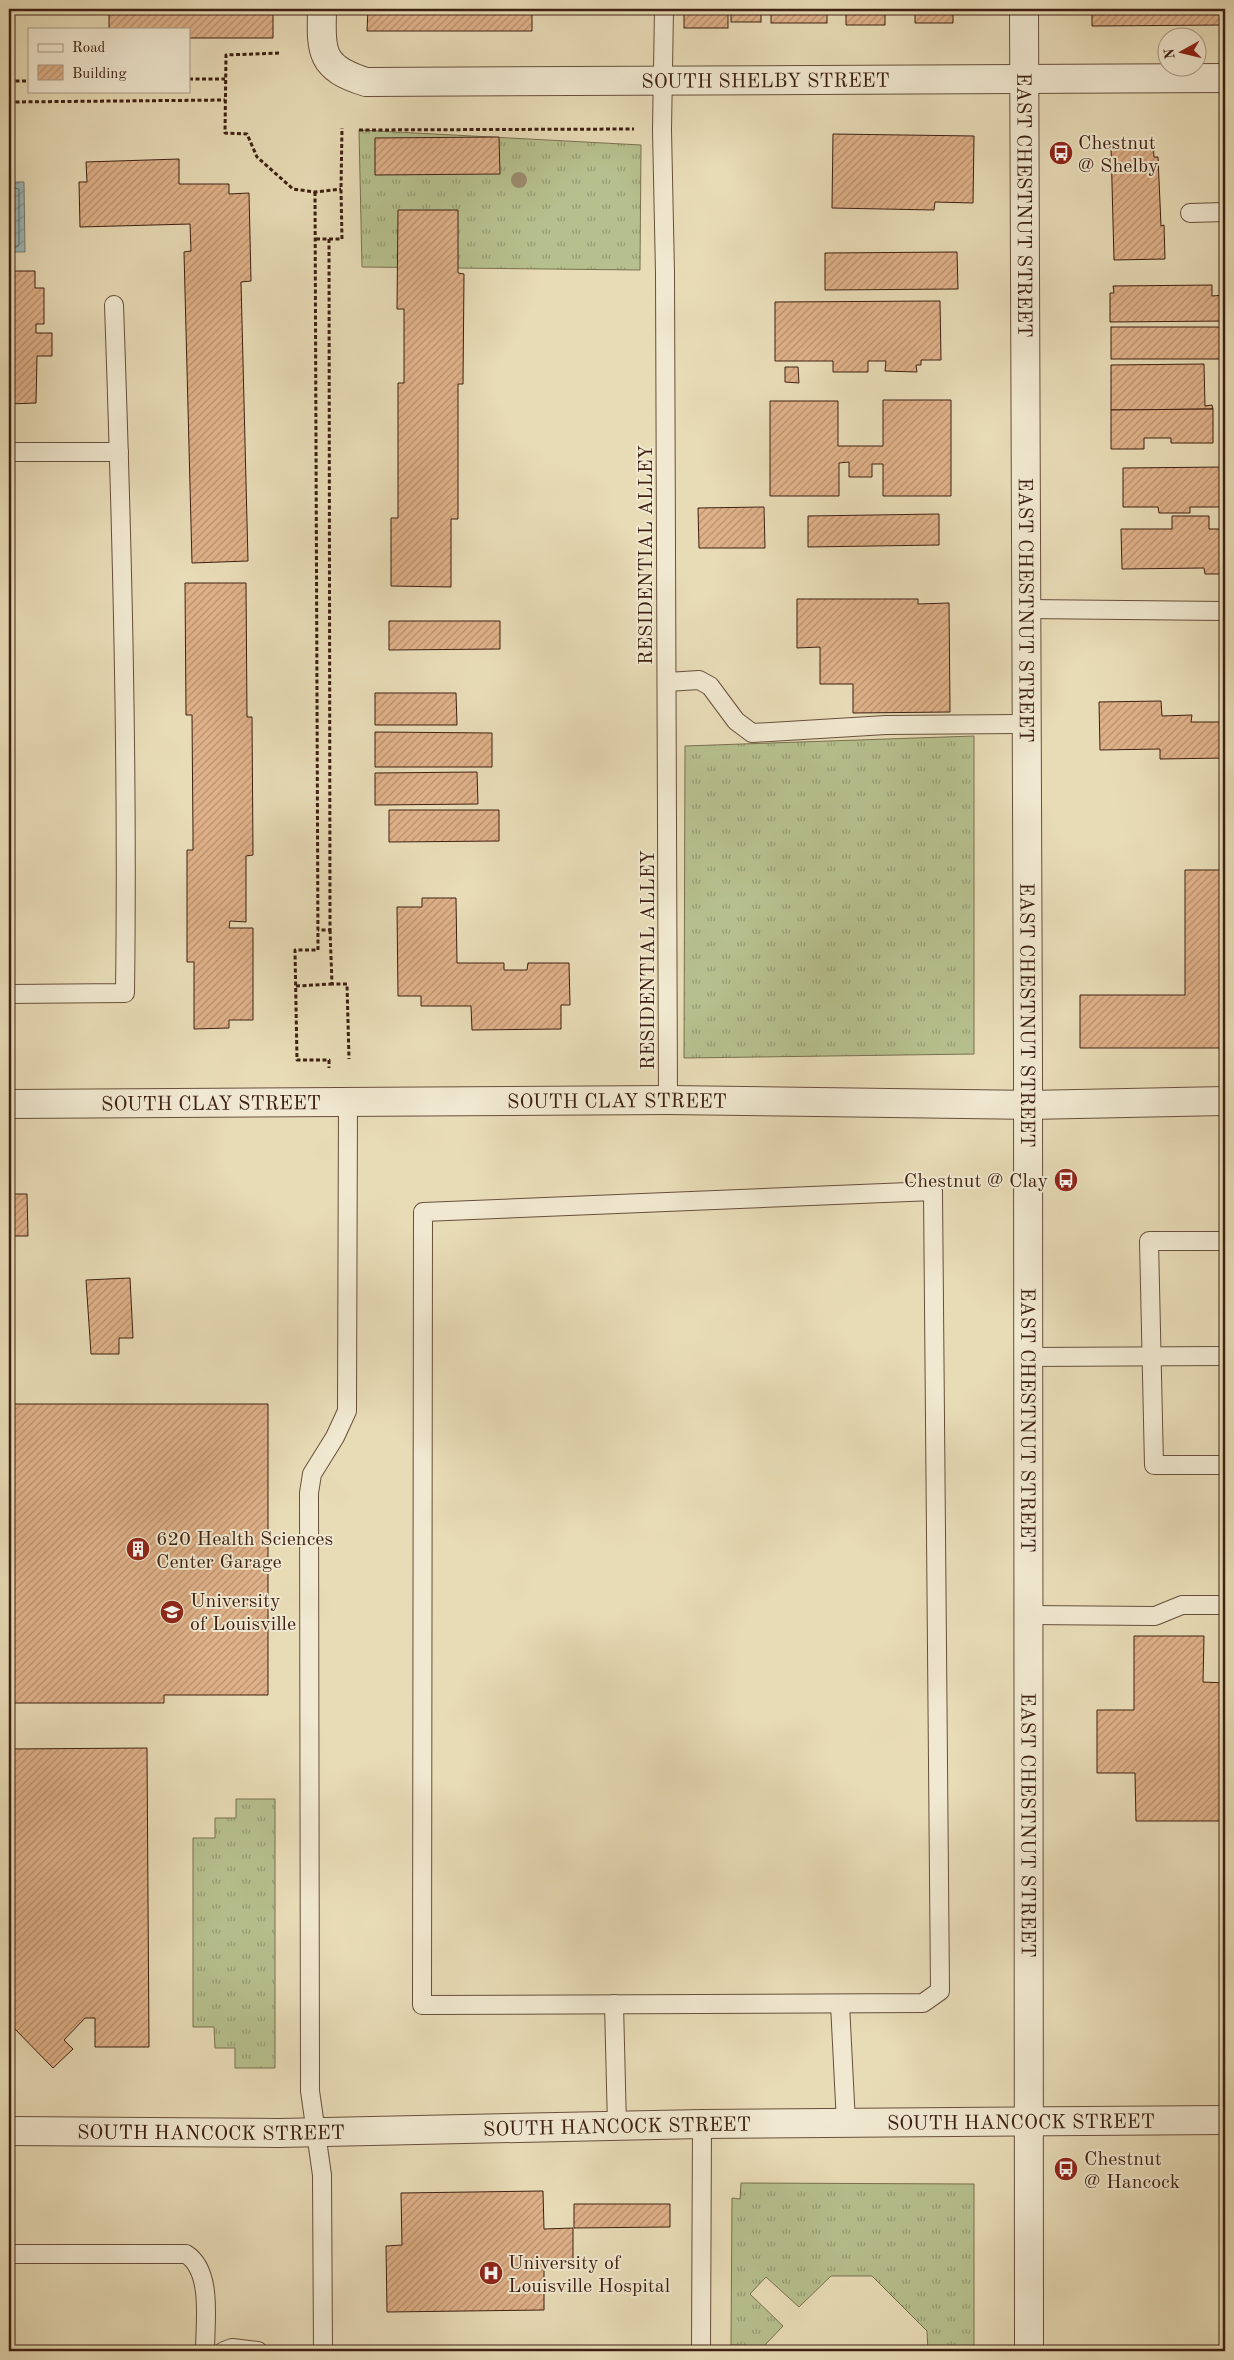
<svg xmlns="http://www.w3.org/2000/svg" width="1234" height="2360" font-family="'Old Standard TT',serif">
<style>
.grass{fill:url(#grass-tufts);stroke:#7a7050}
.water{fill:url(#water-waves);stroke:#767c76}
.lines{fill:none;stroke-linecap:round;stroke-linejoin:round}
.shore{stroke:#6c6c66;stroke-width:1}
.building{fill:url(#building-hatch);stroke:#3e2013}
.service-casing{stroke:#684f3c;stroke-width:20}
.minor-casing{stroke:#684f3c;stroke-width:30}
.tertiary-casing{stroke:#684f3c;stroke-width:30}
.path{stroke:#3e2013;stroke-width:3;stroke-dasharray:4 2.5;stroke-linecap:butt}
.service{stroke:#f0e8d0;stroke-width:18}
.minor{stroke:#f0e8d0;stroke-width:28}
.tertiary{stroke:#f0e8d0;stroke-width:28}
.tree{fill:#9b8b6e}
.labels{text-anchor:middle;stroke-width:4;stroke-linejoin:round;paint-order:stroke}
.street-label{font-size:20px;fill:#3e2013;stroke:#f0e8d0}
.poi-label{font-size:20px;fill:#3e2013;stroke:#f0e8d0;text-anchor:start}
</style>
<defs>
<pattern id="grass-tufts" width="24" height="20" patternUnits="userSpaceOnUse" patternTransform="scale(1.25)"><rect width="24" height="20" fill="#b6c08e"/><path d="M3 7l-1-3M5 7V3M7 7l1-3M15 17l-1-3M17 17v-4M19 17l1-3" fill="none" stroke="#959c73"/></pattern>
<pattern id="water-waves" width="16" height="10" patternUnits="userSpaceOnUse" patternTransform="scale(1.25)"><rect width="16" height="10" fill="#9bb9b8"/><path d="M0 5q4-4 8 0t8 0" fill="none" stroke="#809694"/></pattern>
<pattern id="building-hatch" width="6" height="6" patternUnits="userSpaceOnUse" patternTransform="scale(1.25)"><rect width="6" height="6" fill="#e0b289"/><path d="M-1 1l2-2M0 6l6-6M5 7l2-2" fill="none" stroke="#b7906f"/></pattern>
</defs>
<rect width="100%" height="100%" fill="#e8dcb7"/>
<filter id="stains"><feTurbulence type="fractalNoise" baseFrequency=".004" numOctaves="4"/><feColorMatrix values="0 0 0 0 .2 0 0 0 0 .09 0 0 0 0 .02 0 0 0 .5 -.17"/></filter>
<radialGradient id="worn" r=".72"><stop offset=".6" stop-color="#630" stop-opacity="0"/><stop offset="1" stop-color="#630" stop-opacity=".3"/></radialGradient>
<g class="grass">
<path d="M359,130L641,145L640,270L362,267Z"/>
<path d="M974,736V1054L684,1058L685,746Z"/>
<path d="M236,1799H275V2068H235V2048H215L214,2027H193V1838H215V1818H236Z"/>
<path d="M741,2183L974,2184V2351H928L927,2331L872,2276H831L799,2307L766,2277L750,2294L783,2326L764,2346L731,2345L732,2198L740,2199Z"/>
</g>
<path class="water" d="M9,182H24L25,252H9Z"/>
<g class="lines">
<g class="shore">
<path d="M9,187L19,189V245L17,247H9"/>
<path d="M9,193L13,195V238L9,241"/>
</g>
</g>
<g class="building">
<path d="M9,9H78V12L9,13Z"/>
<path d="M109,9H273V38H189V29H109Z"/>
<path d="M368,9H532V31H367Z"/>
<rect x="684" y="9" width="44" height="19"/>
<rect x="731" y="9" width="30" height="13"/>
<rect x="771" y="9" width="56" height="14"/>
<path d="M846,9H953V23H915V12H885V25H846Z"/>
<path d="M1092,9H1225V25L1092,26Z"/>
<path d="M833,134L974,136L973,203L935,202L934,210L832,208Z"/>
<path d="M499,137L500,174L375,175V138Z"/>
<path d="M1153,143L1154,157H1158L1161,226L1164,225L1165,259L1114,260L1111,145Z"/>
<path d="M179,159V184H229V194L249,193L251,281L241,282L248,561L192,563L184,252L191,251L190,224L80,227L79,182H87L86,162Z"/>
<path d="M398,210H458V273L464,274L463,384H458V519H451V587L391,586V518H398V383H404V309H397Z"/>
<path d="M957,252L958,289L825,290V253Z"/>
<path d="M9,271H35V288H44V324H36V333H52V356H37L36,403L9,404Z"/>
<path d="M1212,285V296L1225,295V321L1110,322V293H1114L1113,286Z"/>
<path d="M940,301L941,360H921V365H916L917,372L885,371L886,361H868V372H833V361H775V302Z"/>
<rect x="1111" y="327" width="114" height="32"/>
<path d="M1204,364L1205,406L1212,405L1213,409L1111,410V365Z"/>
<path d="M785,367H798L799,383L785,382Z"/>
<path d="M883,400H951V496H883V464H872V477H849V462L839,463V496H770V401H838V446H883Z"/>
<path d="M1213,409V443H1171V438H1144V449H1111V410Z"/>
<path d="M1225,467V507H1190V513H1159L1158,507H1123V468Z"/>
<path d="M764,507L765,548H699L698,508Z"/>
<path d="M939,514V545L808,547V516Z"/>
<path d="M1172,516H1209V529H1225V574H1205L1204,568L1122,569L1121,529H1172Z"/>
<path d="M185,583H246L247,717H252L253,855L246,856V922L230,921L229,928H253V1020H229V1028L194,1029V962H187V850H193V836L192,715H186Z"/>
<path d="M797,599H918V604L949,603L950,712L853,713V684H820V647L797,648Z"/>
<path d="M389,621H500V649L389,650Z"/>
<path d="M375,693H456L457,725H375Z"/>
<path d="M1161,701L1162,716L1192,715L1191,722H1225V758L1160,759V749L1100,750L1099,702Z"/>
<path d="M375,732L492,733V767H375Z"/>
<path d="M375,773L477,772L478,804L375,805Z"/>
<path d="M389,810H499V841L389,842Z"/>
<path d="M1185,870H1225V1048H1080V995H1185Z"/>
<path d="M422,898H456L457,963H504V970H527L528,963H569L570,1005H561V1029L472,1030L471,1006H421V996H398L397,907H422Z"/>
<path d="M9,1194H27L28,1236H9Z"/>
<path d="M130,1278L133,1338H119V1354H91L86,1280Z"/>
<path d="M9,1404H268V1695H164V1703H9Z"/>
<path d="M1134,1636H1204L1203,1682L1225,1683V1821H1136L1135,1773H1097V1710H1134Z"/>
<path d="M147,1748L149,2047H95V2018H85L64,2040L73,2049L53,2068L9,2023V1749Z"/>
<path d="M543,2191L544,2229L573,2228V2264H544V2310L387,2312L386,2246L402,2245L401,2193Z"/>
<path d="M574,2204H670V2227L574,2228Z"/>
</g>
<g class="lines">
<g class="service-casing">
<g id="service">
<path d="M664,9L662,130L665,273L668,1100"/>
<path d="M1190,213L1225,212"/>
<path d="M9,452H119"/>
<path d="M1026,609L1225,611"/>
<path d="M667,682L699,680L710,686L736,721L752,733L886,725L1027,724"/>
<path d="M9,994L125,993C128,764 122,535 114,305"/>
<path d="M933,1191L940,1991L923,2003L422,2005L423,1212Z"/>
<path d="M1225,1241H1149L1154,1465H1225"/>
<path d="M1029,1357L1225,1356"/>
<path d="M1029,1615L1155,1616L1182,1605H1225"/>
<path d="M614,2004L617,2126"/>
<path d="M840,2004L846,2123"/>
<path d="M9,2254H186C213,2271 205,2322 205,2351"/>
<path d="M224,2351L232,2348L258,2351"/>
<path d="M323,2351L322,2175L310,2091L309,1493L312,1474L335,1437L347,1411L348,1101"/>
<path d="M701,2351L702,2124"/>
</g>
</g>
<g class="minor-casing">
<g id="minor">
<path id="s1" d="M322,9C321,52 320,68 366,82L1225,78"/>
<path id="s2" d="M9,1104L668,1100L1028,1105L1225,1101"/>
<path id="s3" d="M9,2131L279,2133L702,2124L1225,2120"/>
</g>
</g>
<g class="tertiary-casing">
<g id="tertiary">
<path id="s4" d="M1024,9L1028,1061L1029,2351"/>
</g>
</g>
<g class="path">
<path d="M279,53L226,55L225,133L247,134L257,157L293,189L315,192L341,189"/>
<path d="M189,79H225"/>
<path d="M9,81H29"/>
<path d="M9,102L225,100"/>
<path d="M359,130L634,129"/>
<path d="M315,192L318,950H295L297,1060H329V1068"/>
<path d="M316,239H329L330,930H318"/>
<path d="M329,239H342L341,189L342,128"/>
<path d="M330,930L332,984H347L349,1059"/>
<path d="M296,986L332,984"/>
</g>
<use href="#service" class="service"/>
<use href="#minor" class="minor"/>
<use href="#tertiary" class="tertiary"/>
</g>
<circle class="tree" cx="519" cy="180" r="8"/>
<defs>
<g id="bus-disc" transform="scale(1.25)"><circle r="9.5" fill="#8f2418" stroke="#f0e8d0"/><path d="M-5-6H5V4H4V6H2V4H-2V6H-4V4H-5ZM-3.5-4V0h7V-4ZM-3.5 1.2v1.5H-2V1.2ZM2 1.2v1.5H3.5V1.2Z" fill="#fff"/></g>
<g id="building-disc" transform="scale(1.25)"><circle r="9.5" fill="#8f2418" stroke="#f0e8d0"/><path d="M-4-6H4V6H1V3H-1V6H-4ZM-2.5-4.3h1.7v1.8h-1.7ZM.8-4.3h1.7v1.8H.8ZM-2.5-1h1.7V.8h-1.7ZM.8-1h1.7V.8H.8Z" fill="#fff"/></g>
<g id="university-disc" transform="scale(1.25)"><circle r="9.5" fill="#8f2418" stroke="#f0e8d0"/><path d="M0-5L7-2L0 1L-7-2ZM-4 1L0 2.5L4 1V4Q0 6-4 4Z" fill="#fff"/></g>
<g id="hospital-disc" transform="scale(1.25)"><circle r="9.5" fill="#8f2418" stroke="#f0e8d0"/><path d="M-5-5h3v3.5h4V-5h3V5h-3V1.5h-4V5h-3Z" fill="#fff"/></g>
</defs>
<g fill-rule="evenodd">
<use href="#bus-disc" x="1061" y="153"/>
<use href="#bus-disc" x="1066" y="1180"/>
<use href="#building-disc" x="138" y="1549"/>
<use href="#university-disc" x="172" y="1612"/>
<use href="#bus-disc" x="1066" y="2169"/>
<use href="#hospital-disc" x="491" y="2273"/>
</g>
<g class="labels">
<g class="street-label">
<text dy="7" stroke="none"><textPath href="#s1" startOffset="496">SOUTH SHELBY STREET</textPath></text>
<text dy="7" stroke="none"><textPath href="#s4" startOffset="196">EAST CHESTNUT STREET</textPath></text>
<text transform="translate(645 555) rotate(-90)" y="7">RESIDENTIAL ALLEY</text>
<text dy="7" stroke="none"><textPath href="#s4" startOffset="601">EAST CHESTNUT STREET</textPath></text>
<text transform="translate(647 960) rotate(-90)" y="7">RESIDENTIAL ALLEY</text>
<text dy="7" stroke="none"><textPath href="#s4" startOffset="1006">EAST CHESTNUT STREET</textPath></text>
<text dy="7" stroke="none"><textPath href="#s2" startOffset="608">SOUTH CLAY STREET</textPath></text>
<text dy="7" stroke="none"><textPath href="#s2" startOffset="202">SOUTH CLAY STREET</textPath></text>
<text dy="7" stroke="none"><textPath href="#s4" startOffset="1411">EAST CHESTNUT STREET</textPath></text>
<text dy="7" stroke="none"><textPath href="#s4" startOffset="1816">EAST CHESTNUT STREET</textPath></text>
<text dy="7" stroke="none"><textPath href="#s3" startOffset="1012">SOUTH HANCOCK STREET</textPath></text>
<text dy="7" stroke="none"><textPath href="#s3" startOffset="608">SOUTH HANCOCK STREET</textPath></text>
<text dy="7" stroke="none"><textPath href="#s3" startOffset="202">SOUTH HANCOCK STREET</textPath></text>
</g>
<g class="poi-label">
<text x="1078" y="149">Chestnut<tspan x="1078" dy="23">@ Shelby</tspan></text>
<text x="1048" y="1187" text-anchor="end">Chestnut @ Clay</text>
<text x="156" y="1545">620 Health Sciences<tspan x="156" dy="23">Center Garage</tspan></text>
<text x="190" y="1607">University<tspan x="190" dy="23">of Louisville</tspan></text>
<text x="1084" y="2165">Chestnut<tspan x="1084" dy="23">@ Hancock</tspan></text>
<text x="508" y="2269">University of<tspan x="508" dy="23">Louisville Hospital</tspan></text>
</g>
</g>
<rect width="1234" height="2360" fill="none" stroke="#e8dcb7" stroke-width="30"/>
<rect x="10" y="10" width="1214" height="2340" fill="none" stroke="#3e2013" stroke-width="2.5"/>
<rect x="15" y="15" width="1204" height="2330" fill="none" stroke="#3e2013"/>
<rect x="28" y="28" width="162" height="65" fill="#f0e8d0" stroke="#a99884"/>
<rect x="38" y="44" width="25" height="8" fill="#f0e8d0" stroke="#a99884"/>
<text x="72" y="52" font-size="15" fill="#3e2013">Road</text>
<rect x="38" y="65" width="25" height="15" fill="url(#building-hatch)" stroke="#a99884"/>
<text x="72" y="78" font-size="15" fill="#3e2013">Building</text>
<g transform="translate(1182 52) rotate(262)"><circle r="24" fill="#f0e8d0" stroke="#a99884"/>
<path d="M0-4L9 19L0 12L-9 19Z" fill="#8f2418"/>
<text y="-8" font-size="14" font-weight="bold" text-anchor="middle" fill="#3e2013">N</text>
</g>
<rect width="100%" height="100%" filter="url(#stains)"/>
<rect width="100%" height="100%" fill="url(#worn)"/>
</svg>
